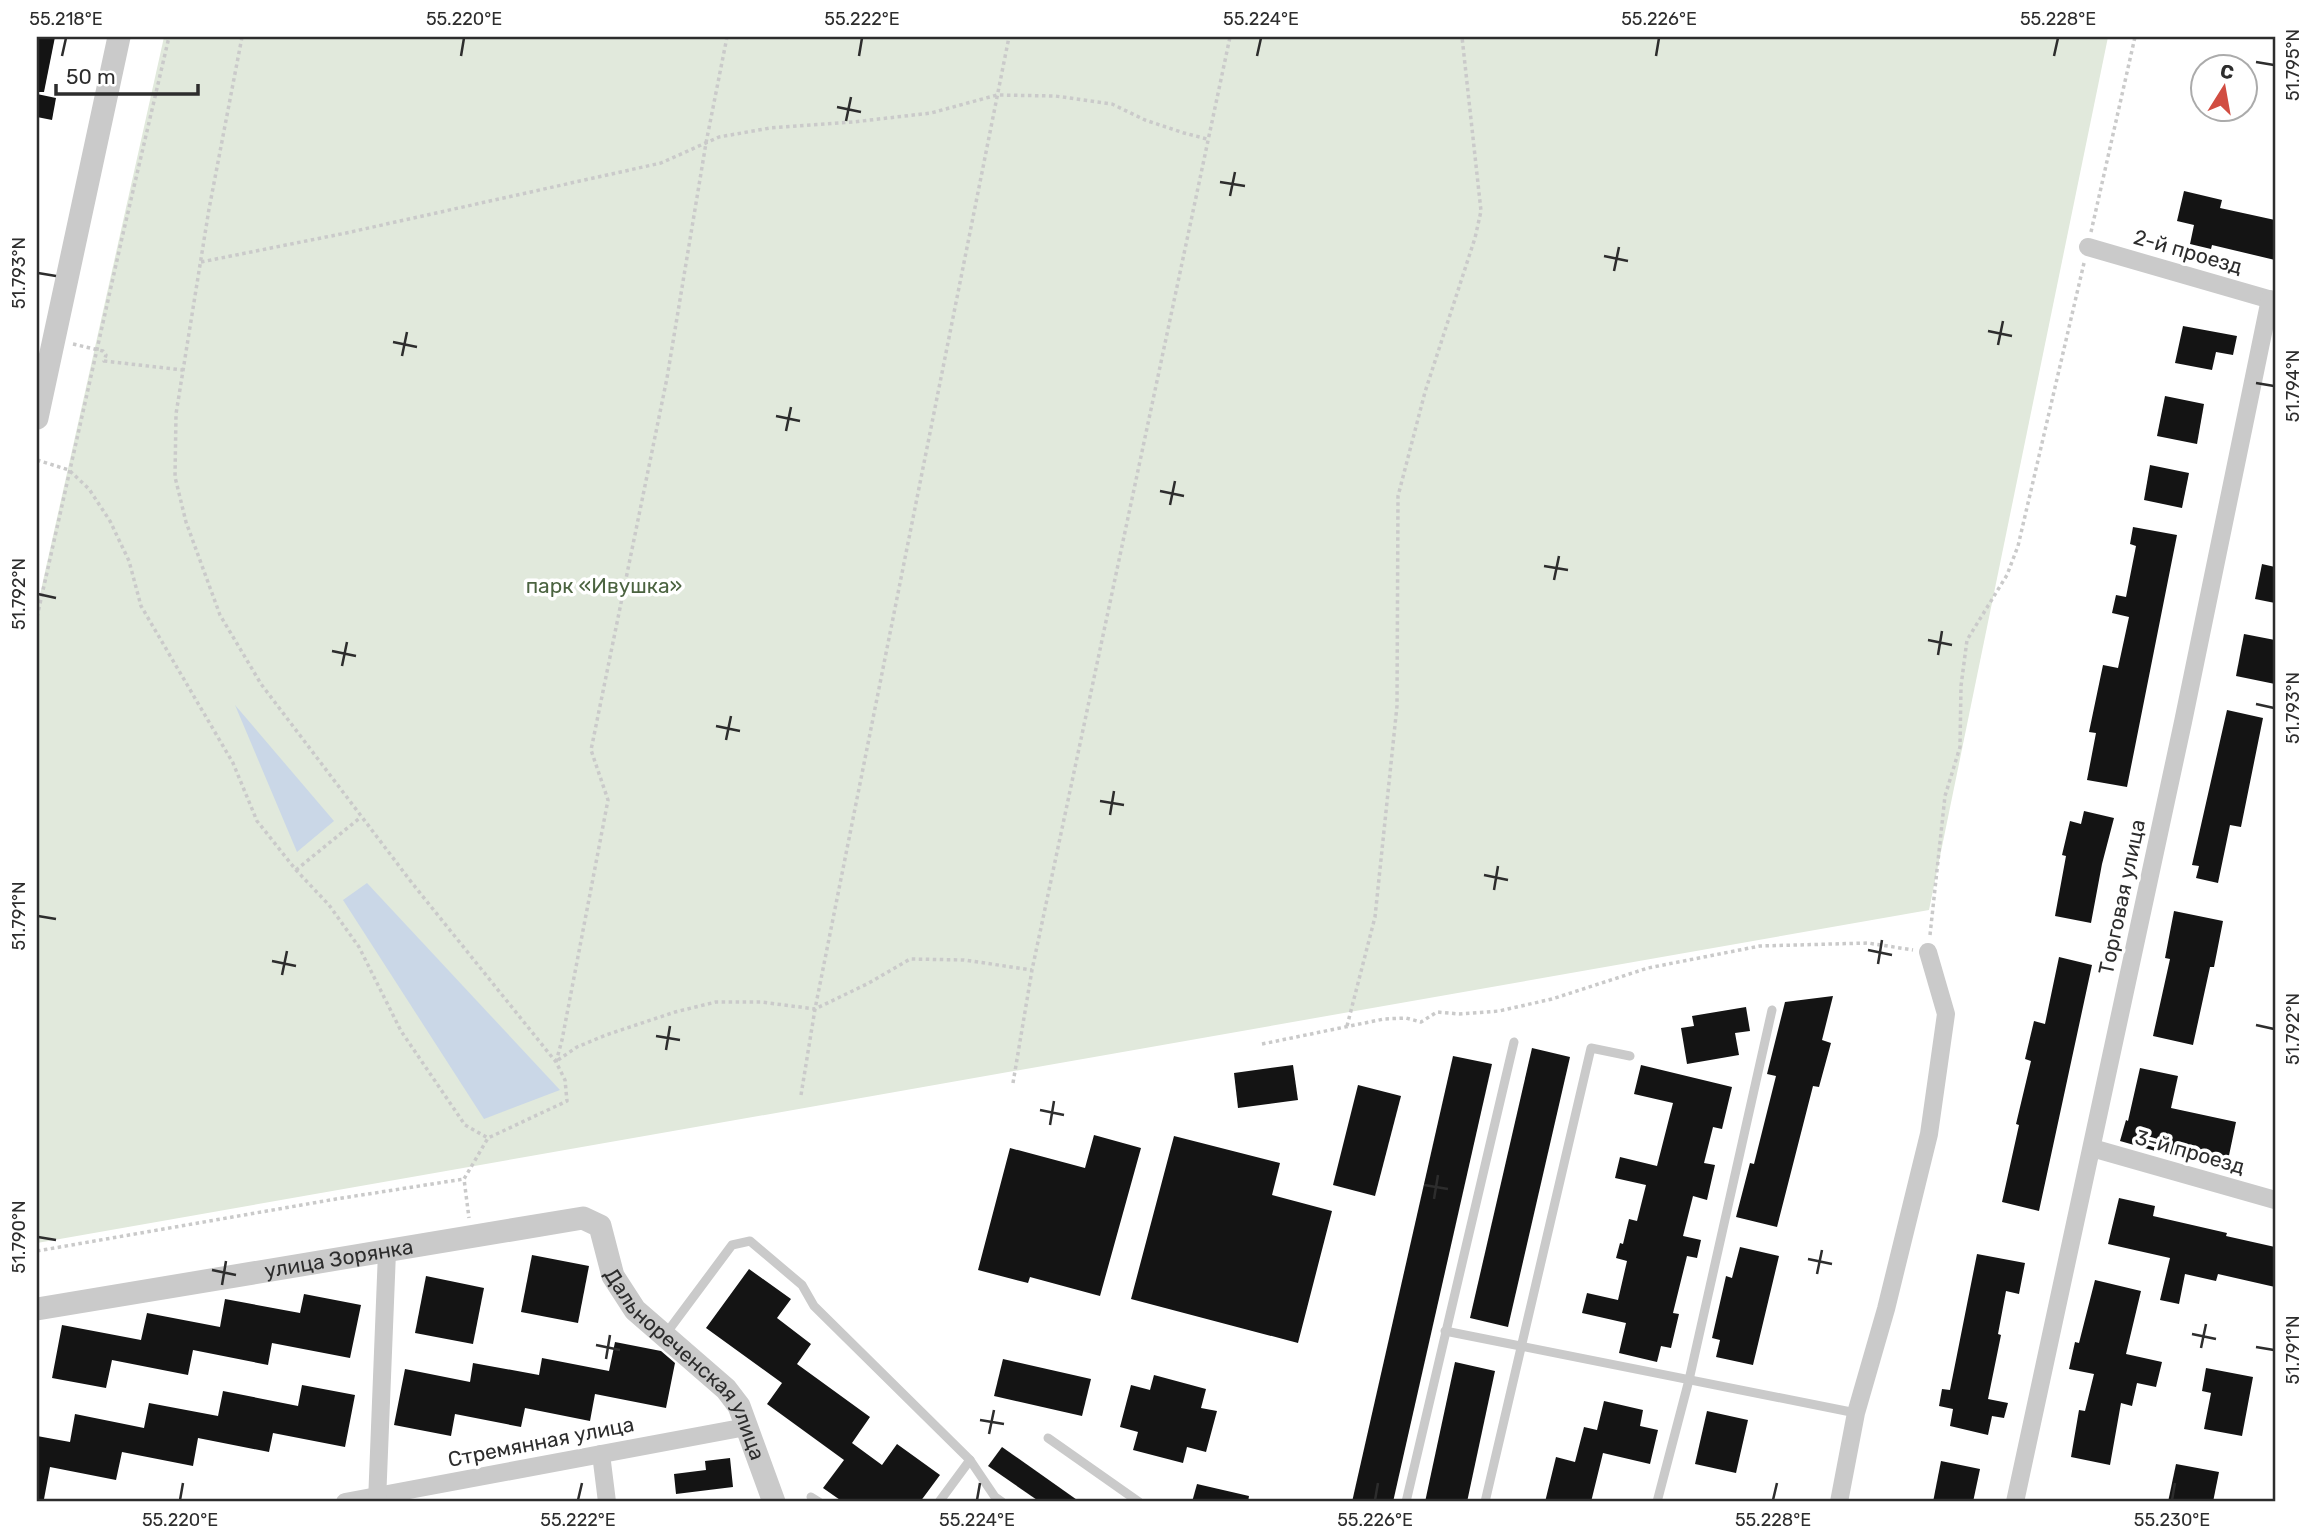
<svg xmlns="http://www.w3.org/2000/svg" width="2312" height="1539" font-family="Rubik,sans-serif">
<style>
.green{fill:#e1e9dc}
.water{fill:#cad7e7}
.building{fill:#141414}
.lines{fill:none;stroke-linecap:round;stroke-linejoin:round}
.path{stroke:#cacaca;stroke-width:3.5;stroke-dasharray:3.5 3.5;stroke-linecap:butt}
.service{stroke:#cacaca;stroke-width:9}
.minor{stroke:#cacaca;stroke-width:18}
.tertiary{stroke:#cacaca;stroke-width:23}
.ticks{fill:none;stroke:#2d2d2d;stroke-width:2.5}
.labels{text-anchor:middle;stroke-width:7;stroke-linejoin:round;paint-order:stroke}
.street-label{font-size:21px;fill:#2d2d2d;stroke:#fff}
.park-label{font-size:21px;fill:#4b6340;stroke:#fff}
.neatline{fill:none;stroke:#2d2d2d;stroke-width:2.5}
.ticks-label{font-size:18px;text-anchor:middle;fill:#2d2d2d}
</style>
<rect width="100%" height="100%" fill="#fff"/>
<path class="green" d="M164,37H2108L1929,910L37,1243V608Z"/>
<g class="water">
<path d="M235,705L334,821L297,852Z"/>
<path d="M367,883L560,1090L484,1119L343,900Z"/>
</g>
<g class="building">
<path d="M37,37H55L44,92H37Z"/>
<path d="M37,94L56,98L52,120L37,117Z"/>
<path d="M2184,191L2222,200L2220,208L2275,220V260L2212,245L2211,249L2190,244L2194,225L2177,221Z"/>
<path d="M2183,326L2237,336L2233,355L2216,352L2212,370L2175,363Z"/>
<path d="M2165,396L2204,404L2197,444L2157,436Z"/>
<path d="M2150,465L2189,473L2182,508L2144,500Z"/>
<path d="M2133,527L2177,535L2127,787L2087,780L2096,733L2089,732L2103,665L2118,668L2129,617L2112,613L2116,595L2126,597L2136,546L2130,544Z"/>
<path d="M2262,564L2275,567V603L2255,599Z"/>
<path d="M2244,634L2275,640V684L2236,676Z"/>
<path d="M2227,710L2263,718L2241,827L2230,825L2218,883L2196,878L2199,866L2192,865Z"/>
<path d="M2084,811L2114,818L2102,864L2091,923L2055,916L2066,856L2062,855L2070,821L2081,824Z"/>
<path d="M2174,911L2223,921L2214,967H2210L2193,1045L2153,1036L2170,959L2165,958Z"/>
<path d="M2059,957L2092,965L2039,1211L2002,1202L2019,1125L2016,1124L2031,1061L2025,1059L2034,1021L2045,1024Z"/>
<path d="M1833,996L1822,1040L1831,1043L1819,1087L1813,1086L1777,1227L1736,1217L1750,1163L1754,1164L1776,1076L1767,1074L1785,1002Z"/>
<path d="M1746,1007L1750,1031L1735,1033L1739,1055L1687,1064L1681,1028L1694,1026L1692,1016Z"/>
<path d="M1532,1048L1570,1057L1508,1327L1470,1318Z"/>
<path d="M1453,1056L1492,1064L1393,1502H1352Z"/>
<path d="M1293,1065L1298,1100L1238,1108L1234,1073Z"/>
<path d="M1641,1065L1732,1087L1722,1129L1713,1127L1704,1163L1715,1165L1707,1200L1693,1196L1683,1236L1701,1240L1697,1258L1687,1256L1673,1313L1679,1314L1671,1348L1661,1346L1657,1362L1619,1353L1626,1323L1582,1313L1587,1293L1618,1300L1627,1261L1616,1258L1620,1243L1623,1244L1629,1219L1637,1221L1646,1185L1615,1178L1620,1157L1657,1166L1673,1103L1634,1094Z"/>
<path d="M2140,1068L2178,1076L2171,1108L2236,1122L2227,1165L2159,1152L2120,1141L2126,1120L2128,1121Z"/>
<path d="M1358,1085L1401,1096L1375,1196L1333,1185Z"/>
<path d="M1094,1135L1141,1148L1100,1296L1030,1277L1028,1283L978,1270L1010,1148L1085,1168Z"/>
<path d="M1174,1136L1280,1163L1272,1195L1332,1211L1298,1343L1131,1299Z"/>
<path d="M2119,1198L2155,1206L2153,1216L2227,1233L2226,1236L2275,1247V1287L2218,1274L2216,1281L2185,1274L2179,1304L2160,1300L2170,1258L2108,1244Z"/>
<path d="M1740,1247L1779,1256L1753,1365L1716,1357L1720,1340L1712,1338L1726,1276L1732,1278Z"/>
<path d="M1977,1254L2025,1263L2019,1294L2006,1291L1998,1334L2001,1335L1988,1399L2008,1403L2004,1418L1992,1416L1988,1435L1950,1426L1953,1409L1939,1406L1942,1389L1950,1390Z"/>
<path d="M532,1255L589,1266L578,1323L521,1312Z"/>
<path d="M749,1269L791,1299L777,1318L811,1344L797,1364L870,1417L852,1443L882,1465L897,1444L940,1475L920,1502H843L823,1488L844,1460L767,1404L782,1383L706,1328Z"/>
<path d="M426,1276L484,1288L473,1344L415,1333Z"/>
<path d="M2095,1280L2141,1291L2126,1354L2162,1362L2156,1387L2137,1383L2132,1406L2121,1403L2110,1465L2071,1457L2079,1410L2085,1411L2094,1374L2069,1369L2075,1342L2079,1343Z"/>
<path d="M304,1294L361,1305L350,1358L272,1343L268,1365L193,1350L188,1375L112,1360L106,1388L52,1378L62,1325L141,1340L147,1313L220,1327L225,1299L300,1313Z"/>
<path d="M615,1342L661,1351L675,1363L666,1408L595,1394L590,1421L525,1408L521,1427L455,1414L451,1436L394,1425L405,1369L470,1382L473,1363L539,1375L542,1358L609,1371Z"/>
<path d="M1003,1359L1091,1379L1082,1416L994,1396Z"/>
<path d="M1455,1362L1495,1371L1467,1502H1425Z"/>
<path d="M2206,1368L2253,1377L2242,1436L2204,1429L2211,1393L2202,1391Z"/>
<path d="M1154,1375L1206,1389L1201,1408L1217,1411L1206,1452L1187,1447L1183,1463L1133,1450L1138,1432L1120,1427L1131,1385L1150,1390Z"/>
<path d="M302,1385L355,1395L345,1447L273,1433L269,1452L198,1438L193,1466L122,1452L116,1480L50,1467L44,1499H37V1436L70,1442L75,1414L144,1428L149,1403L218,1416L223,1391L298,1406Z"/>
<path d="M1604,1401L1643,1410L1640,1426L1658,1430L1650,1464L1603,1453L1591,1502H1545L1556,1457L1575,1462L1584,1427L1597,1430Z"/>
<path d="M1707,1411L1748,1420L1736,1473L1695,1464Z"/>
<path d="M1002,1447L1080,1502H1040L988,1466Z"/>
<path d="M730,1458L733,1487L676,1494L674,1474L706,1470L705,1461Z"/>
<path d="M1941,1461L1980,1469L1973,1502H1933Z"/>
<path d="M2176,1464L2219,1472L2213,1502H2168Z"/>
<path d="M1197,1484L1249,1496L1248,1502H1192Z"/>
</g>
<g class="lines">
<g class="path">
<path d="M242,37L209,209L176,414L175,477L186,522L220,615L261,684L412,883L556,1062L565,1080L567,1101L488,1138L464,1179L469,1218"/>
<path d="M2091,232L2135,37"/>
<path d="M201,262L346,233L661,163L719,137L770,128L853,122L931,113L997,95L1055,96L1112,104L1145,120L1184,133L1207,139"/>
<path d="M73,344L103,351L106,355L104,361L183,370"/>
<path d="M37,460L69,470L89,489L110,521L129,561L141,606L233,763L257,821L296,870L329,905L359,947L401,1031L465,1125L488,1138"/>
<path d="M37,617L122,238L169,37"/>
<path d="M296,870L361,817"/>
<path d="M1930,935L1945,796L1960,747L1961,686L1967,640L2007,575L2018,546L2084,263"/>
<path d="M1347,1026L1375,917L1397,706L1398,496L1425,392L1475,238L1481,211L1462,37"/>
<path d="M1262,1044L1384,1019L1406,1018L1421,1022L1437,1012L1459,1014L1499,1011L1552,999L1648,968L1760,946L1868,943L1913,950"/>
<path d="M558,1060L577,1047L606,1035L675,1012L716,1002H761L815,1009L869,983L910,959L964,960L1032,970"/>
<path d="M556,1062L562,1040L608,800L591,750L667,378L706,143L727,37"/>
<path d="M1013,1083L1032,970L1230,37"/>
<path d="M801,1095L815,1009L1009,37"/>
<path d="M37,1251L336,1199L464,1179"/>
</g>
<g class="service">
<path d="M1445,1331L1856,1413"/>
<path d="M665,1335L732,1245L750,1241L802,1285L814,1306L970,1460L939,1502"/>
<path d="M1048,1438L1139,1502"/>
<path d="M970,1460L995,1497L1002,1502"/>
<path d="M811,1497L819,1502"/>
<path d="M1406,1502L1514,1042"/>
<path d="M1485,1502L1591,1048L1630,1056"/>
<path d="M1657,1502L1689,1380L1772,1010"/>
</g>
<g class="minor">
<path d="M2088,247L2275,301"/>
<path d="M2092,1148L2275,1200"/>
<path d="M601,1454L607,1502"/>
<path d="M345,1502L746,1427"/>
<path d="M377,1502L387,1252"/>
<path d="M1839,1502L1856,1413L1886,1309L1929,1134L1946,1014L1928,952"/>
<path d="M2015,1502L2183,722L2270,299"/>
</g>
<g class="tertiary">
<path d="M37,418L119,37"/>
<path id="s1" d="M37,1309L583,1218L600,1226L613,1276L635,1310L726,1389L739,1406L774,1502"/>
</g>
</g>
<path class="ticks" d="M62,56L66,38M461,56L464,38M859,56L862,38M1257,56L1261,38M1656,56L1659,38M2054,56L2058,38M2256,62L2274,65M837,107L861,112M846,121L851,97M1220,182L1245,186M1230,196L1235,172M1604,256L1628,261M1614,271L1619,247M38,273L56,276M1988,331L2012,336M393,342L417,347M1998,345L2003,321M402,356L407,332M2256,383L2274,386M776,416L800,421M786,431L791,407M1160,491L1184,496M1170,505L1175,481M1544,566L1568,570M1554,580L1559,556M38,594L56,598M1928,640L1952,645M332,651L356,656M1938,655L1942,631M342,666L347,642M2256,704L2274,708M716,726L740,731M726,740L731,716M1100,801L1124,805M1110,815L1114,791M1484,875L1508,880M1494,890L1498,866M38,916L56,919M1868,950L1892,955M272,961L296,966M1878,964L1882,940M282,975L287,951M2256,1025L2274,1029M656,1036L680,1040M666,1050L670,1026M1040,1110L1064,1115M1050,1125L1054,1101M1424,1185L1448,1189M1434,1199L1438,1175M38,1237L56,1240M1808,1259L1832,1264M212,1270L236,1275M1817,1274L1822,1250M222,1285L226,1261M2192,1334L2216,1339M596,1345L620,1350M2256,1347L2274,1350M2201,1348L2206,1324M606,1359L610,1335M980,1420L1004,1424M989,1434L994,1410M180,1500L183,1483M578,1500L582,1483M977,1500L980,1483M1375,1500L1378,1483M1773,1500L1777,1483M2172,1500L2175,1483"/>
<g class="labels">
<g class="street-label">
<text transform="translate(2188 252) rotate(16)" y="7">2-й проезд</text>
<text transform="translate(2122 897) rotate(-78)" y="7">Торговая улица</text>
<text transform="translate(2190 1152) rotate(16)" y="7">3-й проезд</text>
<text dy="7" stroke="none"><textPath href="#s1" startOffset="306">улица Зорянка</textPath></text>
<text dy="7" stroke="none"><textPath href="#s1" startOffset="740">Дальнореченская улица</textPath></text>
<text transform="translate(541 1442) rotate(-11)" y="7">Стремянная улица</text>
</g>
<g class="park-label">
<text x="604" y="593">парк «Ивушка»</text>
</g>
</g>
<rect width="2312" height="1539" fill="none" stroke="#ffffff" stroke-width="77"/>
<g transform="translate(2224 88) rotate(11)"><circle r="33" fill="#ffffff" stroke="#ababab" stroke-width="2"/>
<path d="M0-5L12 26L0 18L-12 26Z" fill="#d14d42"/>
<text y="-10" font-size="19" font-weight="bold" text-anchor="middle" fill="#2d2d2d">С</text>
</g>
<path d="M56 84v10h142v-10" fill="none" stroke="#2d2d2d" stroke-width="3.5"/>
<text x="66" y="84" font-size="21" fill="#2d2d2d" stroke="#ffffff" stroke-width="5" paint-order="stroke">50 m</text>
<rect x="38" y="38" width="2236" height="1462" class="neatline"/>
<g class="ticks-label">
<text x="66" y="25">55.218°E</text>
<text x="464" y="25">55.220°E</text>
<text x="862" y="25">55.222°E</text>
<text x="1261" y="25">55.224°E</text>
<text x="1659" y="25">55.226°E</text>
<text x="2058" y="25">55.228°E</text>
<text transform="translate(2293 65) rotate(-90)" y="6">51.795°N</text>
<text transform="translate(19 273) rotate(-90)" y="6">51.793°N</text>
<text transform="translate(2293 386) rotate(-90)" y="6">51.794°N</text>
<text transform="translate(19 594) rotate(-90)" y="6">51.792°N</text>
<text transform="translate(2293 708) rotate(-90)" y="6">51.793°N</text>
<text transform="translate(19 916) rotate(-90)" y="6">51.791°N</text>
<text transform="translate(2293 1029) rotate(-90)" y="6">51.792°N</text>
<text transform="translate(19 1237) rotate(-90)" y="6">51.790°N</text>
<text transform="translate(2293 1350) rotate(-90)" y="6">51.791°N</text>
<text x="180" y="1526">55.220°E</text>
<text x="578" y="1526">55.222°E</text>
<text x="977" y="1526">55.224°E</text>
<text x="1375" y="1526">55.226°E</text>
<text x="1773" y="1526">55.228°E</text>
<text x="2172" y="1526">55.230°E</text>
</g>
</svg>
